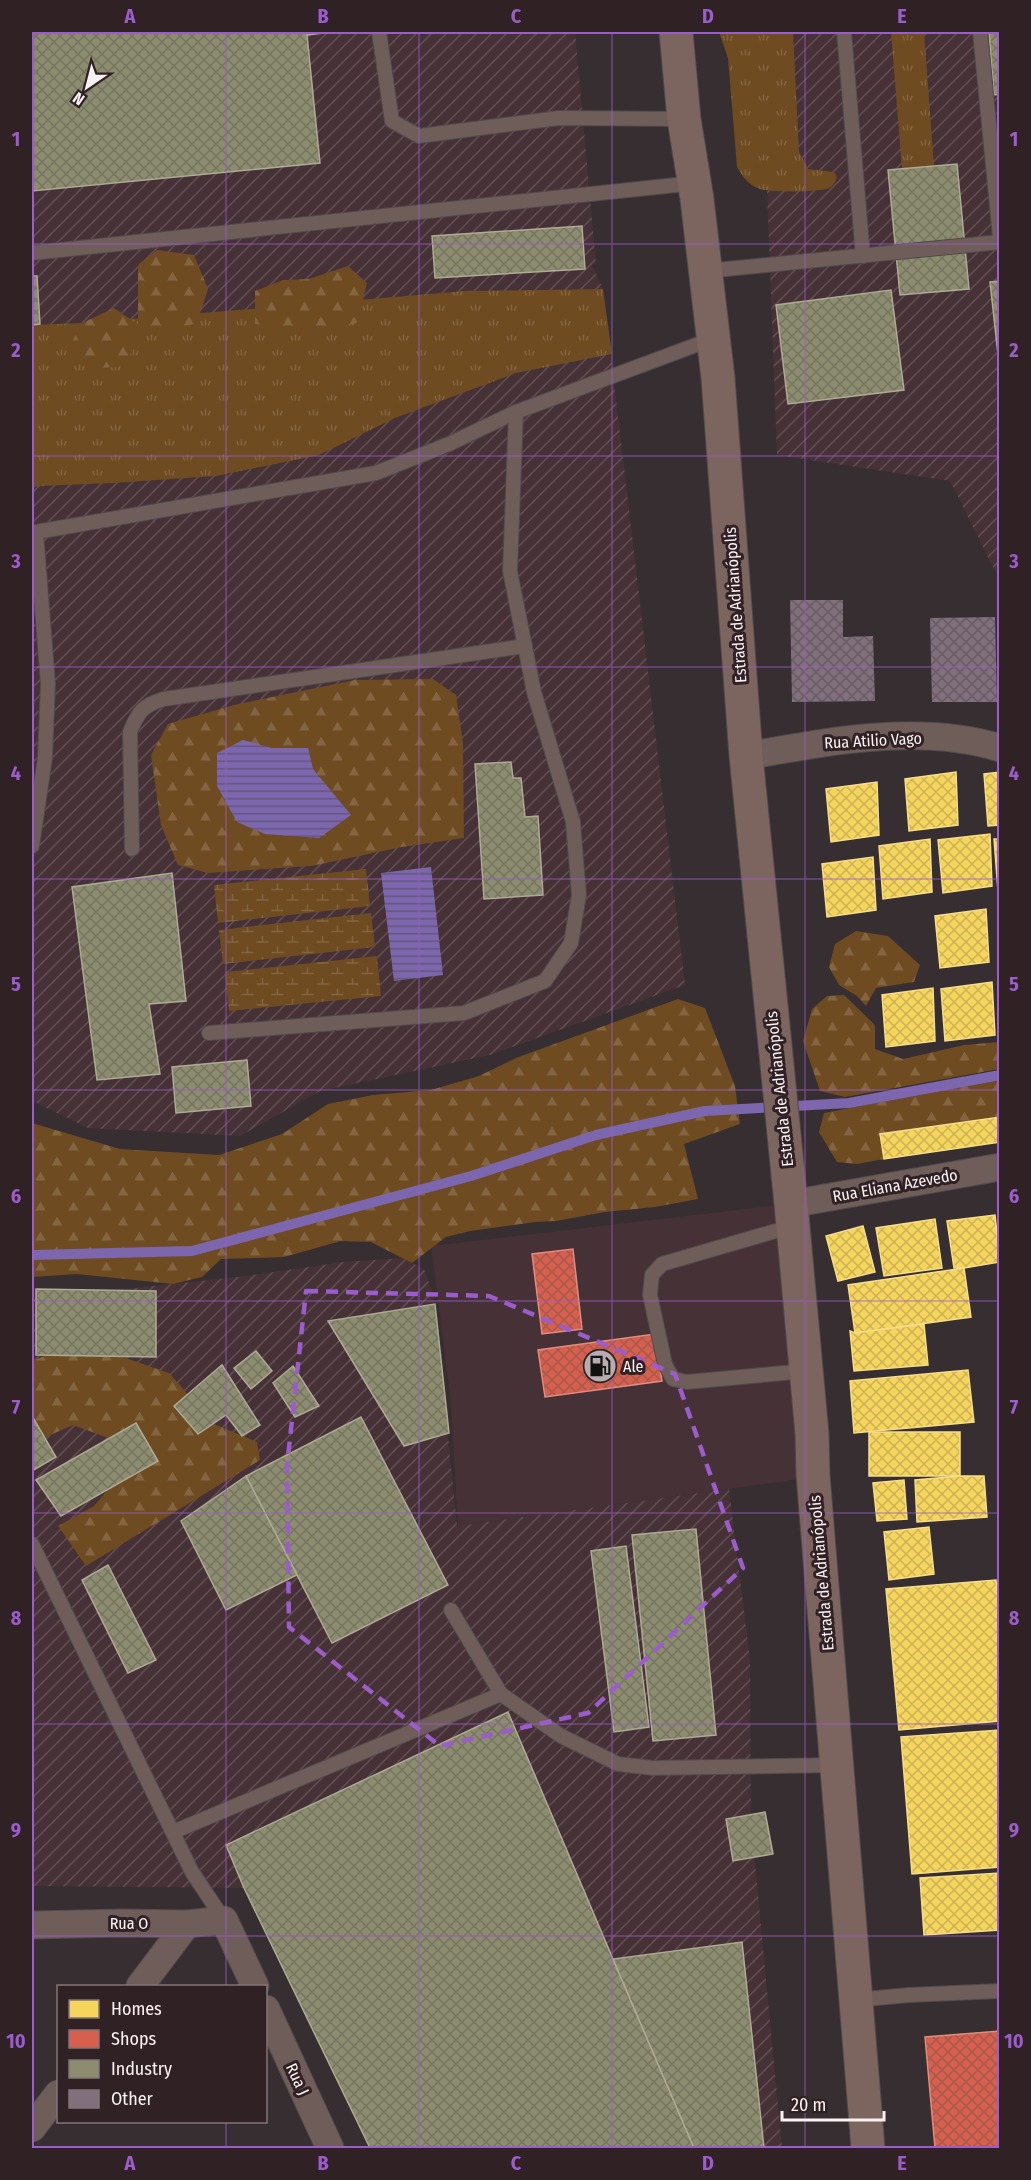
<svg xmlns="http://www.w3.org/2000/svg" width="1031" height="2180" font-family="'Fira Sans Condensed',sans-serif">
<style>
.built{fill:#463136}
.industrial{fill:url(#industrial-furrows)}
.grass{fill:url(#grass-tufts)}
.forest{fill:url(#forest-firs)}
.wetland{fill:url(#wetland-marsh)}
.water{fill:url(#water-rules)}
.homes{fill:url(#homes-cross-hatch);stroke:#f8dd89;stroke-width:1.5}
.shops{fill:url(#shops-cross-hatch);stroke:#e18c7f;stroke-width:1.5}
.industry{fill:url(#industry-cross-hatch);stroke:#aeaa96;stroke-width:1.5}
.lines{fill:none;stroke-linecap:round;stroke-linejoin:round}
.stream{stroke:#7c66ad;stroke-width:10}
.building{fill:url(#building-cross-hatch)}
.service-casing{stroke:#514a4c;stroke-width:16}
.minor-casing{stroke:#514a4c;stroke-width:29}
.primary-casing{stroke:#514a4c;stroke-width:35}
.service{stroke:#6f5d59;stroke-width:14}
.minor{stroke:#6f5d59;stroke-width:27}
.primary{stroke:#7c645f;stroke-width:33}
.marked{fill:none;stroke:#9b5dcc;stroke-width:4.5;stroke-dasharray:12 8;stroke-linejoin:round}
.grid{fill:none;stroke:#9b5dcc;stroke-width:1.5;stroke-opacity:0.55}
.labels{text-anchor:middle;stroke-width:6;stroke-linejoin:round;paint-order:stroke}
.street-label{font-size:16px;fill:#fcf1f3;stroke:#302125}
.poi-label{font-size:16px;fill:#fcf1f3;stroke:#302125;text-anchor:start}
.neatline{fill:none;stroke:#9b5dcc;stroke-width:2}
.grid-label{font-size:20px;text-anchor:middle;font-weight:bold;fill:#9b5dcc}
</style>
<defs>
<pattern id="industrial-furrows" width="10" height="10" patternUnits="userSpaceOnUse" patternTransform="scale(1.5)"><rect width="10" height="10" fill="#463136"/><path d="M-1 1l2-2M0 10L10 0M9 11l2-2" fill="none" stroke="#624f54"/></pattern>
<pattern id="grass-tufts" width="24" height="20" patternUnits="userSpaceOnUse" patternTransform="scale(1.5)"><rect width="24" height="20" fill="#6e4b20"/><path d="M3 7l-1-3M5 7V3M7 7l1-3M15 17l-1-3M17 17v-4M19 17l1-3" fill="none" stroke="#846541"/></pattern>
<pattern id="forest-firs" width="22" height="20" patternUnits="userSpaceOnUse" patternTransform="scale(1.5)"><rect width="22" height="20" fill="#6e4b20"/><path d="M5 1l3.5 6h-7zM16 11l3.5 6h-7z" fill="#846541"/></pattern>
<pattern id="wetland-marsh" width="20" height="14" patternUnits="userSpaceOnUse" patternTransform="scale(1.5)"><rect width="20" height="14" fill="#6e4b20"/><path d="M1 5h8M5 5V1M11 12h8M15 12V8" fill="none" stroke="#846541"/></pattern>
<pattern id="water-rules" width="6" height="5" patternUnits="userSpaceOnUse" patternTransform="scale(1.5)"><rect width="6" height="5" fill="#7c66ad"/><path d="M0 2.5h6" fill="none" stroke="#64577b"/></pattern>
<pattern id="homes-cross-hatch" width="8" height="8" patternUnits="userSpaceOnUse" patternTransform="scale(1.5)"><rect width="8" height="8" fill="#f6d55c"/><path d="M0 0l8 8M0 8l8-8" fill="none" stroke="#ccb257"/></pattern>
<pattern id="shops-cross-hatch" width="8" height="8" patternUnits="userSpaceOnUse" patternTransform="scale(1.5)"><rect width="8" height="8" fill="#d6604d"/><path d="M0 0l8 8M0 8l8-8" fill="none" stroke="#a6584c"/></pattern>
<pattern id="industry-cross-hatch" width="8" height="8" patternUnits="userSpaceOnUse" patternTransform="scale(1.5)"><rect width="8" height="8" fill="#8c8c6e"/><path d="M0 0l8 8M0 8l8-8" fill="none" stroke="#767461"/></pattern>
<pattern id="building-cross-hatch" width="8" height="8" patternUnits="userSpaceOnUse" patternTransform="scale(1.5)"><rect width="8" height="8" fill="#816f7c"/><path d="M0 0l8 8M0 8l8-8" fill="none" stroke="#665c62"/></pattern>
</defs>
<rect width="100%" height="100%" fill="#362e30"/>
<path class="built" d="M788,1204L807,1478L458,1526L450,1393L431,1246Z"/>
<g class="industrial">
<path d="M32,32H575L596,264L592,265L603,289L685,985L490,1055L320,1091L240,1136L88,1128L32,1101Z"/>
<path d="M761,32H999V579L950,481L777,455Z"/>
<path d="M402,1258L424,1269L434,1297L457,1526L729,1489L750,1660L751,1821L782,2148H370L244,1888L32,1886V1288L90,1293L246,1276L343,1262Z"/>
</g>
<g class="grass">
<path d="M719,32H793L799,152L808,169L834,172L837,177C835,182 834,185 829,188C821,192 770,193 760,189C748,185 743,177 737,167L728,58Z"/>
<path d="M891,32H924L934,166L902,169Z"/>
<path d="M603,289L612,354L516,373L395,418L319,455L216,476L113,483L39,486L32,488V325L82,323L465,291Z"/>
</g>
<g class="forest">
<path d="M157,250L194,255L208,289L197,323L167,332L138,325L127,366L99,368L71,344L82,323L114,308L138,324V265Z"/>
<path d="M348,266L367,283L357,323C323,331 290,328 255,324V291L283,280L309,279Z"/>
<path d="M433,679L456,695L463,743L464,838L402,847L311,866L208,873L178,865L161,825L151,755L168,724L234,705L355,680Z"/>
<path d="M856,931L888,936L920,965L914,982L876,988L866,1006L857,996L839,985L829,967L835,944Z"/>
<path d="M844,995L875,1025V1049L903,1059L964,1045L999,1042V1069L845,1097L820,1091L803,1041L812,1009L827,996Z"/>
<path d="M678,999L705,1008L735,1086L740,1124L684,1144L698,1199L655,1207L605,1212L556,1221L535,1222L470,1231L446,1237L412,1263L371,1242L341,1241L284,1257L221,1259L202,1277L173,1284L77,1274L32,1277V1123L120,1149L219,1155L282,1134L328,1104L373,1095L431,1090L479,1076L516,1058Z"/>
<path d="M999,1079V1117L880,1134L884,1159L857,1164L837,1162L819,1132L824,1113Z"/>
<path d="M79,1342L169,1373L214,1424L257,1442L260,1460L86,1566L58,1526L94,1506L141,1450L73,1425L32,1443V1361Z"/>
</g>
<g class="wetland">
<path d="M366,869L370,906L218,923L214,885Z"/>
<path d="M371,913L375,947L223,964L219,930Z"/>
<path d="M377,956L381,996L229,1011L225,972Z"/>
</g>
<g class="water">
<path d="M243,740L272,748H308L313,769L351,815L319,838L265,834L237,822L217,786V753Z"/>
<path d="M431,867L443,975L394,981L381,873Z"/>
</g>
<g class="homes">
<path d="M956,772L958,825L909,831L905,779Z"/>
<path d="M1000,772V825L988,826L984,774Z"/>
<path d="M877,782L879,835L831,842L826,789Z"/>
<path d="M990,834L992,886L943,893L938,840Z"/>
<path d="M930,839L932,892L883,899L879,846Z"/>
<path d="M994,839H1000L998,891Z"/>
<path d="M873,857L876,910L827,917L822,864Z"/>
<path d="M986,909L989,962L940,968L935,916Z"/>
<path d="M992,982L995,1035L945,1041L941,989Z"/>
<path d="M933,988L935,1041L886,1047L882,995Z"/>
<path d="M1000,1117V1142L884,1159L880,1134Z"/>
<path d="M995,1215L1000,1262L964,1268H954L947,1221Z"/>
<path d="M935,1219L942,1268L884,1276L876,1228Z"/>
<path d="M863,1226L875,1272L838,1281L826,1236Z"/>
<path d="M964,1268L971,1317L855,1333L848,1285Z"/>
<path d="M924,1324L928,1365L854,1371L850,1331L855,1333Z"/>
<path d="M968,1370L974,1422L854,1433L850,1381Z"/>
<rect x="869" y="1432" width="91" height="44"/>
<path d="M960,1476H984L987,1517L917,1522L915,1480Z"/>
<path d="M904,1480L907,1519L877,1521L873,1483Z"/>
<path d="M929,1527L934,1574L889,1580L884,1532Z"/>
<path d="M996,1580L1000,1620V1721L899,1730L886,1589Z"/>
<path d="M1000,1730V1867L912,1874L901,1737Z"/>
<path d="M1000,1873V1930L924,1935L920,1878Z"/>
</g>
<g class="shops">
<path d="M573,1249L582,1329L542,1334L532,1254Z"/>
<path d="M655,1334L662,1381L545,1397L538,1350Z"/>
<path d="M1000,2031V2148H935L925,2037Z"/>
</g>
<g class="industry">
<path d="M32,32H332L307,35L320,163L32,191Z"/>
<path d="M989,32H1000V94L994,95Z"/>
<path d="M957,164L969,289L900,295L888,170Z"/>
<path d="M582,226L585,269L435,278L432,236Z"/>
<path d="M32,276H37L40,324L32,325Z"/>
<path d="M1000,281V373L990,282Z"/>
<path d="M891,290L904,390L788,404L776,305Z"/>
<path d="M511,762L513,778H521L525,817L538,816L543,895L484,899L475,764Z"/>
<path d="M172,873L186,1001L149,1004L160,1074L97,1080L72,887Z"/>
<path d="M247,1060L251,1106L176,1113L172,1067Z"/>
<path d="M36,1289L156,1291V1357L36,1355Z"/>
<path d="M435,1304L449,1433L404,1446L328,1321Z"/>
<path d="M256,1351L272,1371L251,1389L234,1368Z"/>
<path d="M222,1365L260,1425L242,1436L226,1415L198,1434L174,1406Z"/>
<path d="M293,1366L319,1406L295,1417L273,1383Z"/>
<path d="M32,1416L56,1457L32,1471Z"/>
<path d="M361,1417L448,1585L332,1643L246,1476Z"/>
<path d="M136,1423L158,1461L61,1516L36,1480Z"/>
<path d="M246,1476L297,1575L226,1610L181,1521Z"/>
<path d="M696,1529L716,1735L653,1741L632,1535Z"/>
<path d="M626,1546L649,1727L614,1732L591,1551Z"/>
<path d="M108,1565L156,1660L128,1673L82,1580Z"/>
<path d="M508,1712L613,1959L694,2148H370L244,1888L226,1845Z"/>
<path d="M765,1812L773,1854L733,1861L726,1819Z"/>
<path d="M742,1942L764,2148H694L613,1959Z"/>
</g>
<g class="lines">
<path class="stream" d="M32,1255L192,1251L471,1176L596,1135L705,1111L849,1103L1000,1075"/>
</g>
<g class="building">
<path d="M790,600H843V637L873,636L875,701L792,702Z"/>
<path d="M995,617L997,702H932L930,618Z"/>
</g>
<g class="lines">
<g class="service-casing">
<g id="service">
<path d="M379,32L392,121L419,136L559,118L684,119"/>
<path d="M844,32L863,256"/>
<path d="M980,32L1000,237"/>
<path d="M32,253L695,183"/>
<path d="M706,271L1000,242"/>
<path d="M32,846L45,758L48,684L36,532L376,473L449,444L516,412L712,339"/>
<path d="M132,849L130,732C138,712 143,705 164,699L525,646"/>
<path d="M209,1033L464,1013L545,981L571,943L579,895L573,822L534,692L510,571L516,412"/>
<path d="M793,1226L662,1264L652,1275L650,1295L665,1364L673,1379L687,1382L806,1371"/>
<path d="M32,1544L192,1872L224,1920"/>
<path d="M451,1610L501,1694"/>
<path d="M173,1832L501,1694L561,1736L618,1764L653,1768L836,1765"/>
<path d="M855,2000L909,1995L1000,1991"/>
</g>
</g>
<g class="minor-casing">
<g id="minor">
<path d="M746,756C826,742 919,723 1000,748"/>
<path d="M791,1204L1000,1167"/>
<path d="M187,1924L224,1920L255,1986"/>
<path d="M32,1925L122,1923L187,1924L140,1986"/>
<path d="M266,2009L330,2148"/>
<path d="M32,2128L58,2094"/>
</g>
</g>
<g class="primary-casing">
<path id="primary" d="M676,32L684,119L697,199L718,378L746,756L791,1204L812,1434L813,1475L868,2148"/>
</g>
<use href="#service" class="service"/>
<use href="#minor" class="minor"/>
<use href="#primary" class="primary"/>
</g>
<path class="marked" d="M306,1291L489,1296L675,1374L743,1568L588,1713L440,1746L289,1627L287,1466Z"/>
<path class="grid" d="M226,32V1986M419,32V2148M612,32V2148M805,32V2148M32,244H1000M32,456H1000M32,667H1000M32,879H1000M32,1090H1000M32,1301H1000M32,1513H1000M32,1724H1000M32,1936H1000M226,2122V2148"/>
<defs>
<g id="fuel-disc" transform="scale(1.725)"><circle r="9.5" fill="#b7adaf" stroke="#302125"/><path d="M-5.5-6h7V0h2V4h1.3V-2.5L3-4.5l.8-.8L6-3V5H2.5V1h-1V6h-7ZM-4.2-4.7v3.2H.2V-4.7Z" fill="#111"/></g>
</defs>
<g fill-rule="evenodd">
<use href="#fuel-disc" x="600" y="1366"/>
</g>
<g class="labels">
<g class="street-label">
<text transform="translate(735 605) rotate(-94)" y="6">Estrada de Adrianópolis</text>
<text transform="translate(873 740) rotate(-3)" y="6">Rua Atilio Vago</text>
<text transform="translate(779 1089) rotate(-96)" y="6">Estrada de Adrianópolis</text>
<text transform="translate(895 1185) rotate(-10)" y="6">Rua Eliana Azevedo</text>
<text transform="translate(821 1573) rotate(-95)" y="6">Estrada de Adrianópolis</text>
<text x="129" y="1929">Rua O</text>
<text transform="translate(298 2079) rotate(65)" y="6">Rua J</text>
</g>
<g class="poi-label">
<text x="623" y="1372">Ale</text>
</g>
</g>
<rect width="1031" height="2180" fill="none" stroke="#302125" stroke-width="66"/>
<rect x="57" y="1985" width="210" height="138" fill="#302125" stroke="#827477" stroke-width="1.5"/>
<rect x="69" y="2000" width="30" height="18" fill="#f6d55c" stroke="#827477" stroke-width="1.5"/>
<text x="111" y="2015" font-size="18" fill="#fcf1f3">Homes</text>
<rect x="69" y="2030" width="30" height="18" fill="#d6604d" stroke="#827477" stroke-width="1.5"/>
<text x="111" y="2045" font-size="18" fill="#fcf1f3">Shops</text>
<rect x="69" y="2060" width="30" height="18" fill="#8c8c6e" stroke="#827477" stroke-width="1.5"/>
<text x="111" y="2075" font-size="18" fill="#fcf1f3">Industry</text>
<rect x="69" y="2090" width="30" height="18" fill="#816f7c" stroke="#827477" stroke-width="1.5"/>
<text x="111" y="2105" font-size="18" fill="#fcf1f3">Other</text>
<g transform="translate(87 87) rotate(215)" stroke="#302125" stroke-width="4.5" paint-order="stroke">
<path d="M0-4.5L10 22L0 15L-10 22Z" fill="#fcf1f3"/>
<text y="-9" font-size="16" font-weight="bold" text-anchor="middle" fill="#fcf1f3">N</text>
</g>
<path d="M782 2111v9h102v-9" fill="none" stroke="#fcf1f3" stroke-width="3"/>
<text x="791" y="2111" font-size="18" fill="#fcf1f3" stroke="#302125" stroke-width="4.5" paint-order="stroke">20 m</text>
<rect x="33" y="33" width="965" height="2114" class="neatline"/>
<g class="grid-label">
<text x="130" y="23">A</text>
<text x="323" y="23">B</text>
<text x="516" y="23">C</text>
<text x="708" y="23">D</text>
<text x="902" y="23">E</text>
<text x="16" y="146">1</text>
<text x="1014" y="146">1</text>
<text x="16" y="357">2</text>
<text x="1014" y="357">2</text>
<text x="16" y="568">3</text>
<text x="1014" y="568">3</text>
<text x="16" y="780">4</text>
<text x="1014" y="780">4</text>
<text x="16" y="991">5</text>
<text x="1014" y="991">5</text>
<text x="16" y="1203">6</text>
<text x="1014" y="1203">6</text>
<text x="16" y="1414">7</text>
<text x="1014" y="1414">7</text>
<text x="16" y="1625">8</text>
<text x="1014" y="1625">8</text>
<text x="16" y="1837">9</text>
<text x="1014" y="1837">9</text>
<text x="16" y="2048">10</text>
<text x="1014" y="2048">10</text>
<text x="130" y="2170">A</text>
<text x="323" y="2170">B</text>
<text x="516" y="2170">C</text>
<text x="708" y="2170">D</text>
<text x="902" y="2170">E</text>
</g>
</svg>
